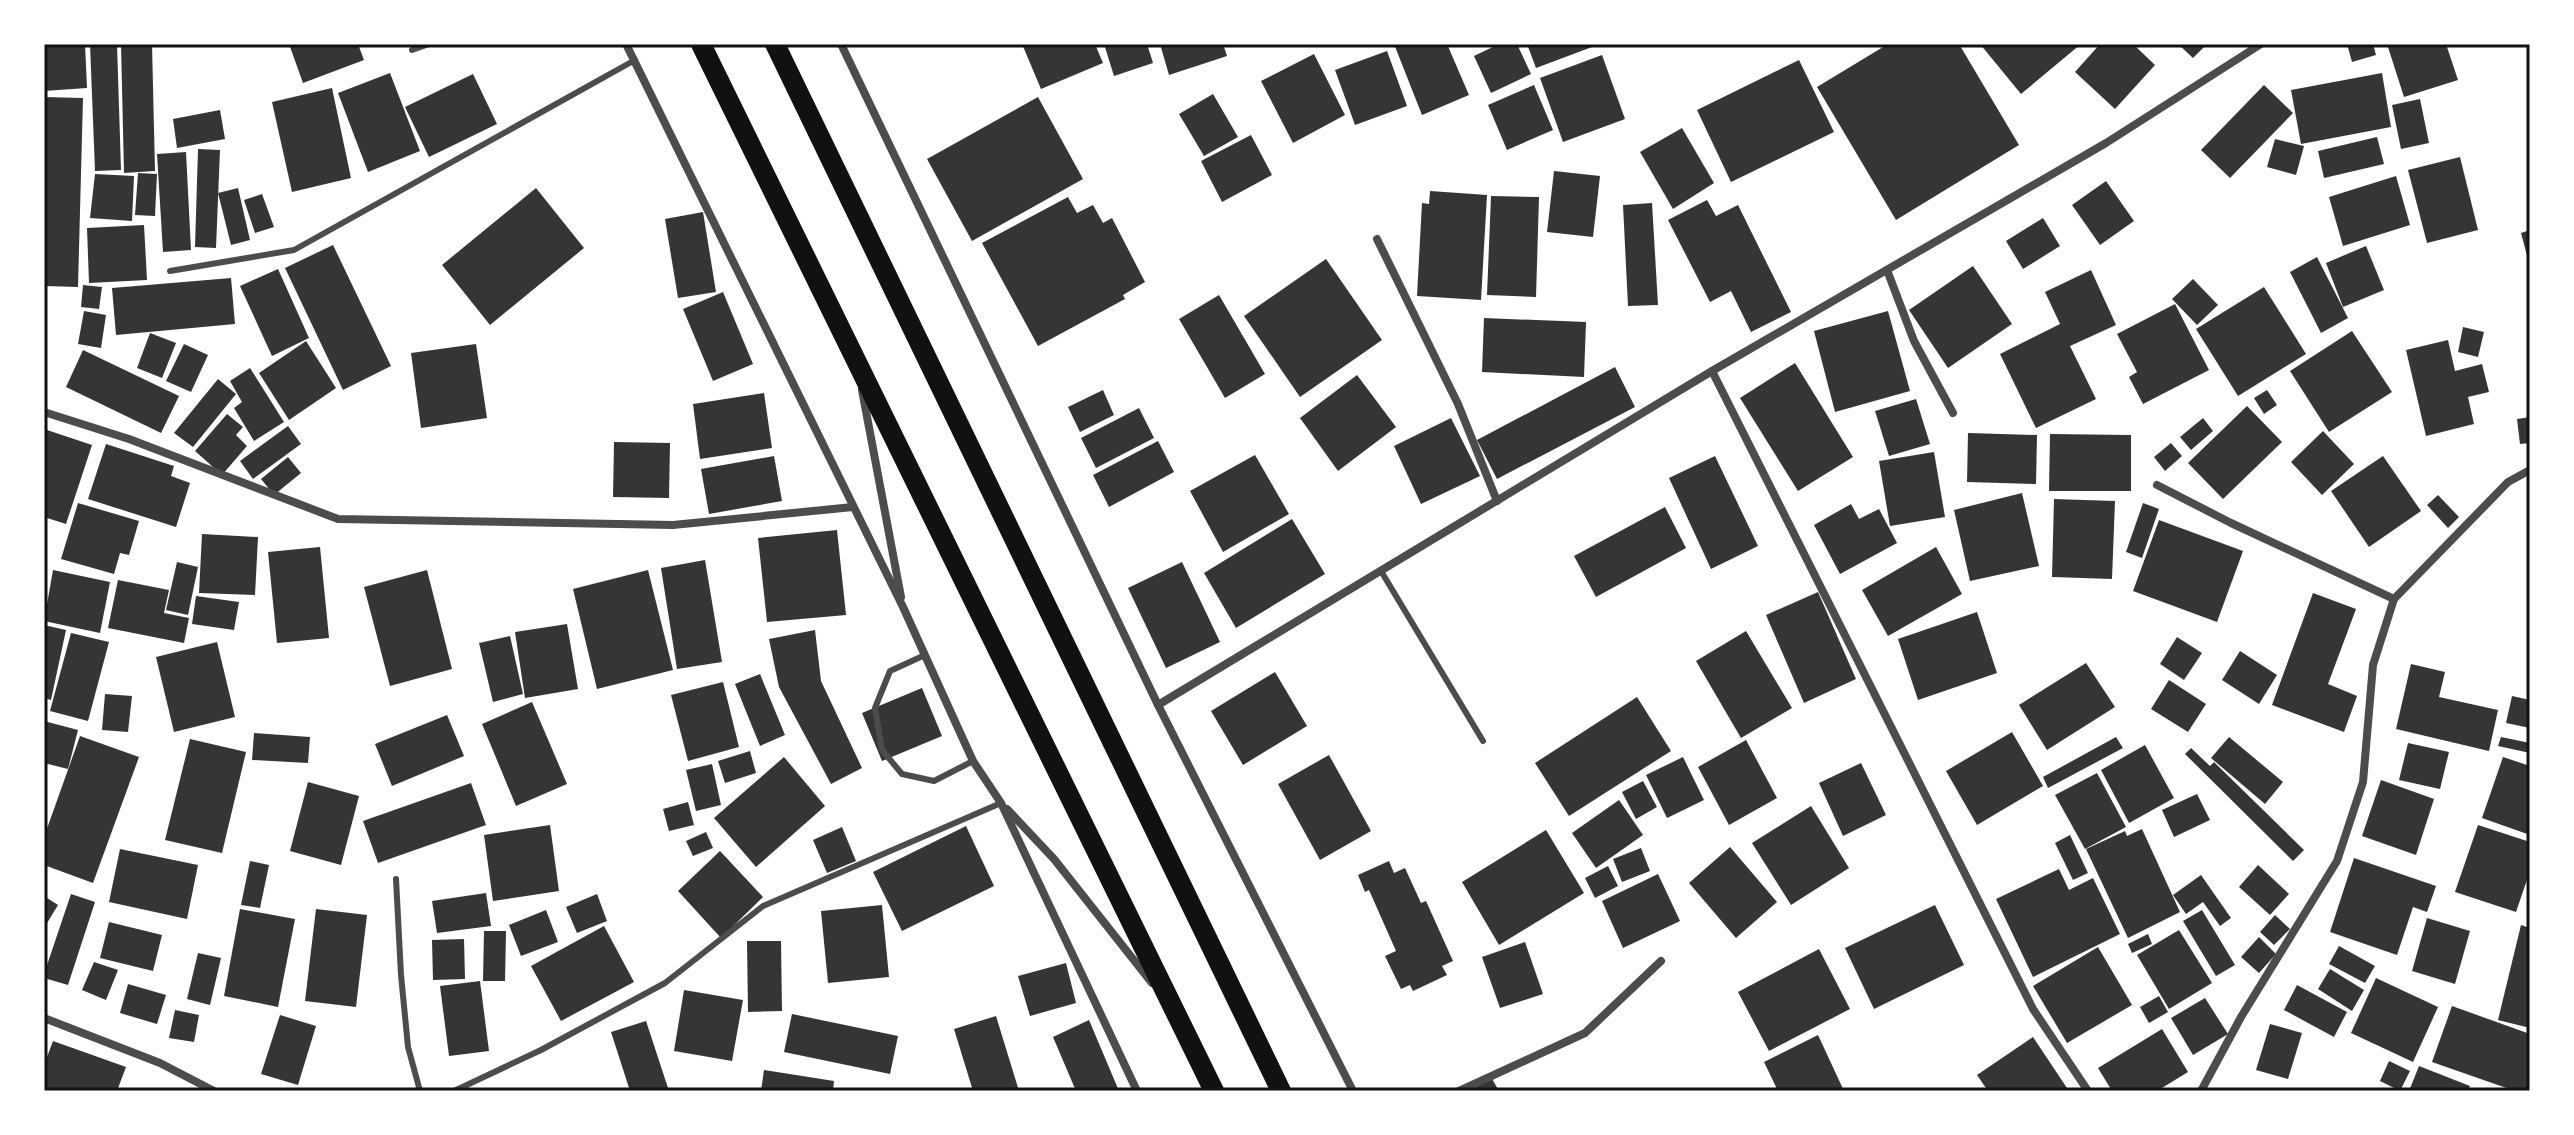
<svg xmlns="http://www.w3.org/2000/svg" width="2574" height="1135" font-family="'PT Sans',sans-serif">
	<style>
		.building { fill: #353535 }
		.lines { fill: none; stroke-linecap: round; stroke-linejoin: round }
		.service { stroke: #4c4c4c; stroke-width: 6 }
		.minor { stroke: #4c4c4c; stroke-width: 8 }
		.primary { stroke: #111; stroke-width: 20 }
		.neatline { fill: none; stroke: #111; stroke-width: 3 }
	</style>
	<rect width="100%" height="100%" fill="#fff"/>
	<!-- building -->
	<g class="building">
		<path d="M44,44H85L87,88L44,91Z"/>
		<path d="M90,44H117L121,170L95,171Z"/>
		<path d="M121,44H152L155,171L124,173Z"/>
		<path d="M289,44H358L364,60L303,83Z"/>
		<path d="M1022,44H1095L1103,63L1041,89Z"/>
		<path d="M1104,44H1147L1153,63L1114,76Z"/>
		<path d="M1160,44H1223L1227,56L1169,75Z"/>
		<path d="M1394,44H1447L1469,95L1422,115Z"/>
		<path d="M1499,44H1517L1531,74L1491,93L1474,56Z"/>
		<path d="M1527,44H1600L1536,68Z"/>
		<path d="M1888,44H1959L2019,145L1896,220L1817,87Z"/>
		<path d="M1980,44H2081L2021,94Z"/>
		<path d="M2100,44H2133L2155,65L2115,109L2075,72Z"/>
		<path d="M2178,44H2207L2193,58Z"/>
		<path d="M2347,44H2373L2376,55L2352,62Z"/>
		<path d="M2387,44H2446L2458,80L2404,97Z"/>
		<path d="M1387,51L1407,106L1355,125L1335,70Z"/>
		<path d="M1314,54L1345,115L1293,143L1261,81Z"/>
		<path d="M1602,55L1625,119L1563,142L1540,78Z"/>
		<path d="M1799,60L1834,132L1731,182L1697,110Z"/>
		<path d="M390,73L420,151L368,172L338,93Z"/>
		<path d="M2382,73L2391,127L2301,144L2291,90Z"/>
		<path d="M473,74L497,124L429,157L405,107Z"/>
		<path d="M1534,85L1553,130L1507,150L1488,105Z"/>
		<path d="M2264,85L2293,113L2230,178L2201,150Z"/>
		<path d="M332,88L351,178L292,192L272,102Z"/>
		<path d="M1213,94L1238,137L1204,156L1179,114Z"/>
		<path d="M44,97L83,98L78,287L44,286Z"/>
		<path d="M1038,97L1083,179L972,241L927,159Z"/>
		<path d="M2420,99L2429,143L2401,149L2392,105Z"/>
		<path d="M220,110L225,139L177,148L173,119Z"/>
		<path d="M1682,128L1714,183L1673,209L1640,152Z"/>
		<path d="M1251,135L1272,175L1222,202L1201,161Z"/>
		<path d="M2377,137L2384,164L2324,178L2318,151Z"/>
		<path d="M2275,139L2304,146L2296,175L2267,167Z"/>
		<path d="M198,149L220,150L216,248L195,247Z"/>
		<path d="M186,152L191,250L163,252L157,154Z"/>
		<path d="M2460,157L2478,230L2427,243L2408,170Z"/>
		<path d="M1554,171L1600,176L1593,237L1547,232Z"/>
		<path d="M138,173L157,174L155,216L135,215Z"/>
		<path d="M95,174L134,176L132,221L90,218Z"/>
		<path d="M2396,176L2410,225L2343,246L2329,197Z"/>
		<path d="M2106,181L2134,221L2100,245L2072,205Z"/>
		<path d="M238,188L250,240L231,245L218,193Z"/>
		<path d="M536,188L584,248L490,325L442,265Z"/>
		<path d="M1430,191L1487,195L1481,300L1417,296L1422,203L1429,204Z"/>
		<path d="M262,194L274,227L255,233L244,200Z"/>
		<path d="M1491,196L1539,197L1536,297L1487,295Z"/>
		<path d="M1068,197L1077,213L1093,205L1103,223L1112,218L1145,282L1123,295L1125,299L1038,346L982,243Z"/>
		<path d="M1707,200L1716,216L1738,205L1791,312L1751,332L1731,291L1710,302L1668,220Z"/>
		<path d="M1652,203L1658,305L1628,306L1623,205Z"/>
		<path d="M703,212L716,292L678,298L665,219Z"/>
		<path d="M2043,218L2060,246L2023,269L2006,241Z"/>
		<path d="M144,225L147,280L89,283L87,228Z"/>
		<path d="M2530,230V263H2529L2521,233Z"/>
		<path d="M333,245L391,366L343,390L285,268Z"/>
		<path d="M2366,246L2384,290L2343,307L2326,263Z"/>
		<path d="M2317,257L2348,318L2321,333L2290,272Z"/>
		<path d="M1326,259L1382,340L1300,397L1244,316Z"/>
		<path d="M1973,266L2012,324L1948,368L1909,310Z"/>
		<path d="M278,269L309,338L272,356L240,286Z"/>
		<path d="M2091,270L2116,325L2070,346L2096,399L2036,428L2000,354L2060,324L2045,292Z"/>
		<path d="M231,278L235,324L116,335L112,288Z"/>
		<path d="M2193,279L2218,305L2197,325L2172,299Z"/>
		<path d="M83,285L102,287L99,309L81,307Z"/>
		<path d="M2264,287L2306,354L2238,396L2196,329Z"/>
		<path d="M723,292L753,364L713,381L683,309Z"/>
		<path d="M1219,295L1265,374L1225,398L1179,319Z"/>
		<path d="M2175,304L2209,370L2143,404L2129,377L2137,372L2117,334Z"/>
		<path d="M84,311L106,315L101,348L78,344Z"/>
		<path d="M1888,311L1910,391L1835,412L1814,331Z"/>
		<path d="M1484,318L1586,322L1584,377L1482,372Z"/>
		<path d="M2463,327L2484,332L2478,357L2458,352Z"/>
		<path d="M2352,331L2392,392L2329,432L2290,371Z"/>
		<path d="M150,333L176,343L162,378L137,368Z"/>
		<path d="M2448,340L2455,371L2482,364L2489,392L2468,397L2474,424L2426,436L2406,350Z"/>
		<path d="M306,341L336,388L289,420L259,373Z"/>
		<path d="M184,344L208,355L191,392L166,381Z"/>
		<path d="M476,344L487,418L421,428L411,353Z"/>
		<path d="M83,350L179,396L161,433L66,387Z"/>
		<path d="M1795,363L1853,457L1798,491L1740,398Z"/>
		<path d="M1615,367L1635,407L1497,479L1477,440Z"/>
		<path d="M250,368L284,422L254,441L234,408L242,402L230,381Z"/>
		<path d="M1357,375L1396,427L1338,471L1300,418Z"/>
		<path d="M218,379L236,394L193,447L174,433Z"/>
		<path d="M1103,390L1114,415L1080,432L1068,407Z"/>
		<path d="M2267,390L2277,405L2264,414L2254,398Z"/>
		<path d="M764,393L772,448L700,459L693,404Z"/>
		<path d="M1916,399L1930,444L1889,456L1875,411Z"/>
		<path d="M2247,406L2282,442L2223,499L2188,463Z"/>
		<path d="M1139,408L1154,438L1096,468L1081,438Z"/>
		<path d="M227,414L243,427L236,435L247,446L222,475L195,451Z"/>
		<path d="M2530,417V443L2520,444L2517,419Z"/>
		<path d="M1451,418L1480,476L1421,504L1394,446Z"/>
		<path d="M2203,418L2213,431L2191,450L2180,437Z"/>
		<path d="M288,426L301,444L253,479L240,461Z"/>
		<path d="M44,429L92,445L66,524L44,517Z"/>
		<path d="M2323,431L2354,464L2322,495L2291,462Z"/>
		<path d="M1968,433L2037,435L2036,484L1967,482Z"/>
		<path d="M2050,434L2131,435V491H2049Z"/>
		<path d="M1158,441L1174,472L1109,507L1093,475Z"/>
		<path d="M614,442L670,443L669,498L613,497Z"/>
		<path d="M2171,443L2182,456L2165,471L2154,457Z"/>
		<path d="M106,444L174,466L171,476L190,483L176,527L88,499Z"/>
		<path d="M1934,452L1945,517L1890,526L1879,461Z"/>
		<path d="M1255,455L1289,514L1223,552L1190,491Z"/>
		<path d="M774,456L782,501L709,514L701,469Z"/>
		<path d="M1715,456L1758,546L1711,569L1669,478Z"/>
		<path d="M2383,456L2421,511L2369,547L2331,491Z"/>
		<path d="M288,457L301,473L274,495L261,479Z"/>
		<path d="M2022,493L2039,566L1970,581L1954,510Z"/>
		<path d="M2438,495L2459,517L2448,528L2427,505Z"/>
		<path d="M2054,499L2115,501L2112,579L2052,577Z"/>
		<path d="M78,503L139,521L129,555L120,553L114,574L61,559Z"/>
		<path d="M2143,503L2159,509L2142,558L2126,552Z"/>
		<path d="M1851,504L1859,519L1879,509L1897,543L1840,574L1814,525Z"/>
		<path d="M1665,507L1686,548L1596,597L1574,556Z"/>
		<path d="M1292,519L1325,574L1236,628L1204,573Z"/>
		<path d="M2159,520L2243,551L2217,622L2133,591Z"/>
		<path d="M837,530L846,615L767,622L758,538Z"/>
		<path d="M202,534L258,537L255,595L199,593Z"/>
		<path d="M320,547L329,638L277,643L268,552Z"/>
		<path d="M1936,547L1962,594L1888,636L1862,590Z"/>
		<path d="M705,560L722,662L677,669L661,568Z"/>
		<path d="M177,562L198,567L188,615L166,610Z"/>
		<path d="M1182,562L1220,642L1166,668L1128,588Z"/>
		<path d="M53,570L110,582L100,633L44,621Z"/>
		<path d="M427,570L452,669L390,686L364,587Z"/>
		<path d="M648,570L673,670L597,689L573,589Z"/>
		<path d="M118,580L169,590L164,613L189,618L184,643L108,628Z"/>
		<path d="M1818,592L1856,679L1804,703L1766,615Z"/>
		<path d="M2313,593L2356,609L2328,684L2357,696L2344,732L2272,705Z"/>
		<path d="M196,596L239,602L234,630L192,624Z"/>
		<path d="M1977,612L1997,673L1918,700L1898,639Z"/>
		<path d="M567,624L578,689L525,698L515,632Z"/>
		<path d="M44,625L66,630L51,700L44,698Z"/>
		<path d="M815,630L821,681L862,768L831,784L779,687L769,639Z"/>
		<path d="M1746,631L1792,708L1741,738L1696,661Z"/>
		<path d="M71,633L109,642L88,721L50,711Z"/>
		<path d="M510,636L523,694L493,702L479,643Z"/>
		<path d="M2177,637L2202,653L2184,680L2160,664Z"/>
		<path d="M217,642L235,717L174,732L156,657Z"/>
		<path d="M2240,651L2277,675L2259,704L2222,680Z"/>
		<path d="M2086,663L2115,707L2047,750L2019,705Z"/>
		<path d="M2411,664L2445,672L2439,697L2498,710L2489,751L2396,729Z"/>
		<path d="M1275,672L1307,726L1243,765L1211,711Z"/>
		<path d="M760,674L785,735L760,746L735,684Z"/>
		<path d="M2169,680L2206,704L2188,732L2151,709Z"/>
		<path d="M723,682L739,747L688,761L671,695Z"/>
		<path d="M922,688L942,736L882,761L862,713Z"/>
		<path d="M105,694L132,696L128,732L102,730Z"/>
		<path d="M2512,696L2530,700V728L2506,723Z"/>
		<path d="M1637,697L1671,751L1569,816L1535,763Z"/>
		<path d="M532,702L567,784L516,806L482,724Z"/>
		<path d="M447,715L464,756L392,786L375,744Z"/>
		<path d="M44,721L78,730L68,769L44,763Z"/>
		<path d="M2012,732L2043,786L1977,825L1946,771Z"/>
		<path d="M254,733L310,737L308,763L252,760Z"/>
		<path d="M80,736L139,757L93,883L44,865V837Z"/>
		<path d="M2116,737L2123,748L2048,788L2043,777Z"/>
		<path d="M2229,737L2283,782L2265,804L2211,758Z"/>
		<path d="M2501,737L2530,743V753L2498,746Z"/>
		<path d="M190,739L246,752L222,853L165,840Z"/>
		<path d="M1746,740L1777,798L1729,825L1698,767Z"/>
		<path d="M2408,743L2449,752L2440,789L2399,780Z"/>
		<path d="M2145,745L2174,798L2129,823L2101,770Z"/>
		<path d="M2191,748L2210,766L2214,762L2304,850L2293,861L2185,754Z"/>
		<path d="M750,751L756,773L725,783L718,761Z"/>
		<path d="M1329,755L1371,831L1320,860L1278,784Z"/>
		<path d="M784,757L825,806L756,867L714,818Z"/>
		<path d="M1683,757L1704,800L1667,818L1646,775Z"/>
		<path d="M2503,757L2530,766V835L2482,818Z"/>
		<path d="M1861,763L1886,815L1843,836L1819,783Z"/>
		<path d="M712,764L721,805L696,811L686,770Z"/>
		<path d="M2097,773L2126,827L2085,849L2055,795Z"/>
		<path d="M2381,780L2434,799L2416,855L2362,836Z"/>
		<path d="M1643,781L1657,807L1636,819L1622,792Z"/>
		<path d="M308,782L359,796L341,865L290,851Z"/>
		<path d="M471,783L486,825L378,863L363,821Z"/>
		<path d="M2197,794L2210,820L2174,837L2162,810Z"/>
		<path d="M1619,800L1643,835L1596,868L1572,833Z"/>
		<path d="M688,802L694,825L669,831L663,809Z"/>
		<path d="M1811,806L1849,868L1791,905L1752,843Z"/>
		<path d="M550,825L559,891L493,901L484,835Z"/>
		<path d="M2478,825L2530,842V871L2516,912L2455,892Z"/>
		<path d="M966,826L994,886L902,931L873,872Z"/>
		<path d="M842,827L856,861L827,873L813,840Z"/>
		<path d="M2142,829L2180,912L2128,938L2086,849L2125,831L2127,836Z"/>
		<path d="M1546,830L1584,893L1499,945L1462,882Z"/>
		<path d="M706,832L713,848L693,856L686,841Z"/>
		<path d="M2070,835L2088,873L2073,880L2055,843Z"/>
		<path d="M1730,847L1777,902L1736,938L1689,883Z"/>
		<path d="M1641,848L1650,871L1622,882L1613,859Z"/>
		<path d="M120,849L198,865L187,919L109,902Z"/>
		<path d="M720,851L763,897L721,938L678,891Z"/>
		<path d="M2354,858L2436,886L2427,912L2413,907L2397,955L2330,932Z"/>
		<path d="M250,861L269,865L260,908L241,905Z"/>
		<path d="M1389,861L1394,873L1405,868L1421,903L1426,901L1453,961L1442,966L1447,975L1413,991L1410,985L1401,989L1385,956L1396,951L1369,890L1365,892L1358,875Z"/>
		<path d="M2258,865L2289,894L2270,915L2239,887Z"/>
		<path d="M1608,866L1618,886L1595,898L1585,878Z"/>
		<path d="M2059,869L2069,890L2093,878L2120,934L2033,977L1996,899Z"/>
		<path d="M1658,874L1680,921L1623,948L1602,901Z"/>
		<path d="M2201,875L2231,918L2220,926L2203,902L2186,914L2173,895Z"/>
		<path d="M486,893L491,926L437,933L432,901Z"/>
		<path d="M71,894L95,902L68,985L44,978V974Z"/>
		<path d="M597,894L607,921L577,933L566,907Z"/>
		<path d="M44,896L58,905L44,928Z"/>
		<path d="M882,905L889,977L828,983L821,911Z"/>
		<path d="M1935,905L1964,965L1874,1009L1845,948Z"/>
		<path d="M240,909L295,919L278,1007L224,996Z"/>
		<path d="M316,909L367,915L356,1007L305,1001Z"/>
		<path d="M546,910L558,942L521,956L509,925Z"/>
		<path d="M2202,910L2235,965L2216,976L2183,921Z"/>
		<path d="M2275,915L2290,929L2274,945L2260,932Z"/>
		<path d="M2427,918L2470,931L2455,984L2412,971Z"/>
		<path d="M109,922L162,935L153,971L100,958Z"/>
		<path d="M2521,925L2530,928V1028L2498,1020Z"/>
		<path d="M604,926L634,982L561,1021L531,966Z"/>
		<path d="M2179,930L2212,983L2169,1009L2137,955Z"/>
		<path d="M484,931H506L505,981H483Z"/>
		<path d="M2148,934L2152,944L2132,953L2128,944Z"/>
		<path d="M2259,937L2276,954L2259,973L2241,957Z"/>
		<path d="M464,939L465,979L433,980L432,940Z"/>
		<path d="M747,941H781L782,1011L748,1012Z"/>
		<path d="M1525,942L1543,994L1500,1008L1482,957Z"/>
		<path d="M2339,946L2375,966L2365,983L2329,964Z"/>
		<path d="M2098,947L2132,1005L2067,1043L2033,986Z"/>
		<path d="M1819,949L1850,1009L1769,1051L1738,992Z"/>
		<path d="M198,953L221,958L210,1005L187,999Z"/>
		<path d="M94,962L118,970L106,1000L82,990Z"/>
		<path d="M1066,963L1076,1003L1030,1016L1018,976Z"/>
		<path d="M2330,969L2364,990L2352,1011L2318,989Z"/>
		<path d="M2376,978L2438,1007L2413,1062L2351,1033Z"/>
		<path d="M480,981L489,1051L449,1056L440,986Z"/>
		<path d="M128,984L166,995L157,1024L120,1013Z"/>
		<path d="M2297,985L2347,1012L2334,1037L2284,1010Z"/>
		<path d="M684,990L743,1000L732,1061L674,1051Z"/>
		<path d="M2159,996L2168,1012L2149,1023L2140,1007Z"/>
		<path d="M2205,998L2228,1034L2193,1055L2171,1018Z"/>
		<path d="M2452,1006L2530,1034V1091H2515L2432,1062Z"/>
		<path d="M175,1010L199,1015L194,1042L169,1038Z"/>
		<path d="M792,1014L898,1036L890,1074L784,1052Z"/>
		<path d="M280,1015L316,1026L298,1085L261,1074Z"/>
		<path d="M996,1016L1019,1091H973L954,1029Z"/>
		<path d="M1089,1020L1119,1091H1076L1053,1037Z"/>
		<path d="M646,1021L669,1091H630L611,1032Z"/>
		<path d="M2270,1024L2302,1033L2288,1079L2256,1070Z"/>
		<path d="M2162,1029L2188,1072L2157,1091H2112L2098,1068Z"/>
		<path d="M1818,1035L1844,1091H1778L1764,1062Z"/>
		<path d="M2033,1037L2069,1091H1988L1977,1075Z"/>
		<path d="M53,1041L126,1067L117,1091H44V1065Z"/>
		<path d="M2389,1061L2410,1071L2400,1091L2380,1081Z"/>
		<path d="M2419,1066L2470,1086L2468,1091H2409Z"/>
		<path d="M764,1070L834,1081L833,1091H761Z"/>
		<path d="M1491,1077L1499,1091H1466Z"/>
	</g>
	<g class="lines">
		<!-- service -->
		<g class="service">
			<path d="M412,50L429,44"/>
			<path d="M170,271L294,250L635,60"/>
			<path d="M1381,571L1483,741"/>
			<path d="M925,655L890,671L875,708L882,750L902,774L934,781L973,761"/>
			<path d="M396,879L401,975L408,1047L420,1091"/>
			<path d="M454,1091L541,1050L665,983L763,906L1001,803"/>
		</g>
		<!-- minor -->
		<g class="minor">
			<path d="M626,44L903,607L973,761L1001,803L1137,1091"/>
			<path d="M841,44L1158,705L1353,1091"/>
			<path d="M1377,239L1458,404L1497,501"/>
			<path d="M1887,270L1914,341L1953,413"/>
			<path d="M1712,371L2033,1009L2088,1091"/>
			<path d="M862,390L901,597"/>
			<path d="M44,412L129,439L338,519L673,525L853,507"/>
			<path d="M2157,485L2231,523L2394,599"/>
			<path d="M1158,705L1712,371L2106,143L2261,44"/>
			<path d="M1007,809L1054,859L1152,983"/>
			<path d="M44,1018L160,1063L214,1091"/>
			<path d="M1459,1091L1585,1033L1661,961"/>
			<path d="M2201,1091L2241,1017L2337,861L2363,782L2373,665L2394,599L2508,482L2530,470"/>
		</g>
		<!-- primary -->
		<g class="primary">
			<path d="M701,44L1214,1091"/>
			<path d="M775,44L1281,1091"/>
		</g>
	</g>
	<!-- border -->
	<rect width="2574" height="1135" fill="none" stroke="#ffffff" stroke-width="92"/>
	<rect x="46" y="46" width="2482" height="1043" class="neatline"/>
</svg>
